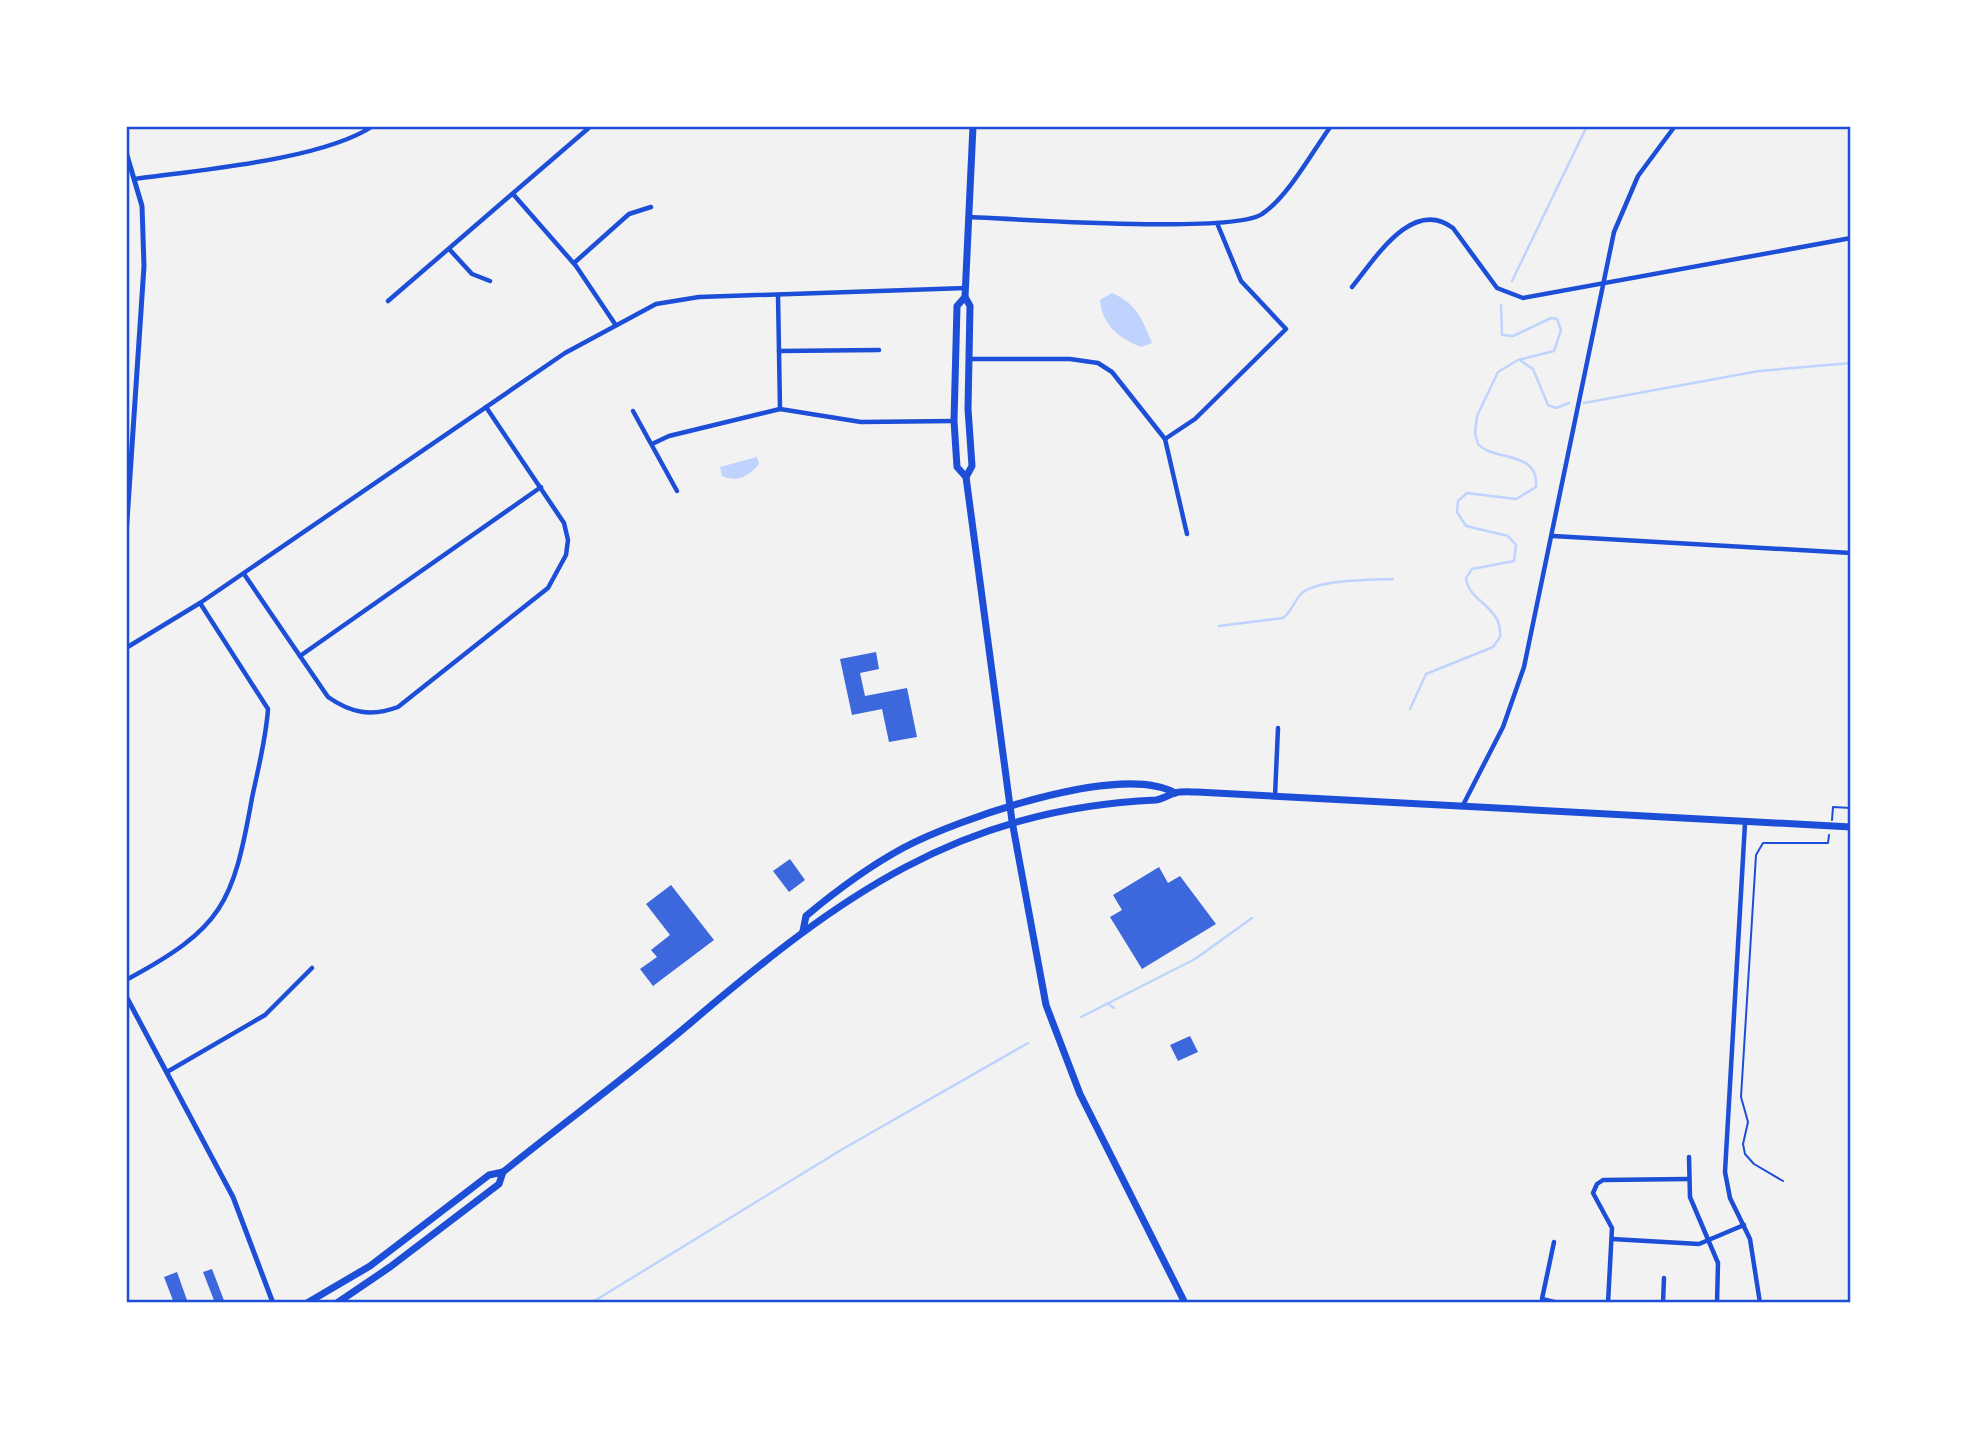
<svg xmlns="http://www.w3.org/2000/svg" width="1977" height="1429" font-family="Raleway,sans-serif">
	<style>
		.water { fill: #bfd3fe }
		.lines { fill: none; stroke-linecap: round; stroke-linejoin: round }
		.stream { stroke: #bfd3fe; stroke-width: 2.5 }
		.building { fill: #3d67dc }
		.path { stroke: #1d4ed8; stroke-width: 2 }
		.minor { stroke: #1d4ed8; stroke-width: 4.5 }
		.tertiary { stroke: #1d4ed8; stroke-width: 5 }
		.primary { stroke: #1d4ed8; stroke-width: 7 }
		.neatline { fill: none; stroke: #1d4ed8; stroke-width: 2.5 }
	</style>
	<rect width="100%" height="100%" fill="#f2f2f2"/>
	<!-- water -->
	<g class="water">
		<path d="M1112,293C1137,304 1142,319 1152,343L1141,347C1119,338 1102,325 1100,300Z"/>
		<path d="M757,457L759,464C749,476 737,483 722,476L720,467Z"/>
	</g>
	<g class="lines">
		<!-- stream -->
		<g class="stream">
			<path d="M1512,281L1587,126"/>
			<path d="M1521,361L1533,369L1548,405L1556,408L1569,403"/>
			<path d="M1584,403L1759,371L1851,363"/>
			<path d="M1219,626L1283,618C1292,611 1293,603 1300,595C1314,579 1371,580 1393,579"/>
			<path d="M1410,709L1426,674L1493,647L1500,637C1503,606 1468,602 1466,578L1472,569L1514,561L1516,545L1508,536L1466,526L1457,512L1458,501L1467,493L1516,499L1536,487C1539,450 1495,462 1478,444L1475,433L1477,416L1498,372L1518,360L1554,351L1561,330L1557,319L1551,318L1513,336L1502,335L1501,305"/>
			<path d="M1107,1003L1114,1008"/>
			<path d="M1081,1017L1195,959L1252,918"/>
			<path d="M591,1303L841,1150L1028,1043"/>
		</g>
	</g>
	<!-- building -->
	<g class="building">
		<path d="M876,652L879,669L860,673L865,696L907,688L917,737L889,742L882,709L852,715L840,659Z"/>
		<path d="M790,859L805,880L789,892L773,871Z"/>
		<path d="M1159,867L1168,883L1180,876L1216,924L1142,969L1110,917L1122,910L1113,895Z"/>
		<path d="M671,885L714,940L653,986L640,969L657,957L651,950L670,935L646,904Z"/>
		<path d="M1190,1036L1198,1052L1178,1061L1170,1045Z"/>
		<path d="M212,1269L225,1303H215L203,1272Z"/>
		<path d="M177,1272L188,1303H174L164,1277Z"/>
	</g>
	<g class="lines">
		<!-- path -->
		<g class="path">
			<path d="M1832,820L1833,807L1851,808"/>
			<path d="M1783,1181L1754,1164L1745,1154L1743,1144L1748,1122L1741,1097L1756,855L1763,843H1828L1829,835"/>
		</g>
		<!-- minor -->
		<g class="minor">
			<path d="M135,179C198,170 322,160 373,126"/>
			<path d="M513,194L576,266L615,324"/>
			<path d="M969,217C1015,219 1233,234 1262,214C1288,197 1312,152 1331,126"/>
			<path d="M450,250L472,274L490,281"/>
			<path d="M574,263L629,214L651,207"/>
			<path d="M1352,287C1375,259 1412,197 1453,228L1497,288L1523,298L1851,238"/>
			<path d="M778,295L780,409"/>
			<path d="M388,301L591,126"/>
			<path d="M779,351L879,350"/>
			<path d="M970,359H1070L1098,363L1112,372L1165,439L1187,534"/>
			<path d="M633,411L677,491"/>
			<path d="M1165,439L1195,419L1286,329L1241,281L1217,223"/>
			<path d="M652,444L669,436L780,409L861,422L954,421"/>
			<path d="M1553,536L1851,553"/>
			<path d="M244,574L328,697C351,713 371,717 398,707L548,588L566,555L568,540L564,523L486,407"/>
			<path d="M126,648L200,603L565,353L656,304L699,297L966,288"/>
			<path d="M300,656L541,487"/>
			<path d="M1275,796L1278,728"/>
			<path d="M1462,807L1503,727L1524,667L1614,232L1638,176L1675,126"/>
			<path d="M1745,823L1725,1172L1730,1198L1750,1239L1760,1303"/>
			<path d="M126,980C223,928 233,904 252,798C258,769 266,739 268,709L200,603"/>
			<path d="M167,1072L265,1015L312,968"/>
			<path d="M1689,1157L1690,1197L1718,1263L1717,1303"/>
			<path d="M1612,1239L1699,1244L1744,1225"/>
			<path d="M1554,1242L1542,1299L1558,1303"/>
			<path d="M1608,1303L1612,1228L1593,1193L1597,1184L1603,1180L1688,1179"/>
			<path d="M1663,1303L1664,1278"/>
		</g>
		<!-- tertiary -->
		<g class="tertiary">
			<path d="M126,152L142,206L144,266L126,536"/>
			<path d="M126,996L233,1197L273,1303"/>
		</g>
		<!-- primary -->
		<g class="primary">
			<path d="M973,126L965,297L970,306L968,409L972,466L966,477L1012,821L1046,1005L1080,1094L1185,1303"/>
			<path d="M965,297L957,306L954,421L957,467L966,477"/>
			<path d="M803,931L806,916C837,890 868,867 903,848C958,819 1120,762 1175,793"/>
			<path d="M307,1303L370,1266L489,1175L503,1172C566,1121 632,1073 694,1020C839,897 958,809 1156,800C1163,799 1168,795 1175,793C1182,791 1190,792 1197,792L1851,827"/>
			<path d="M337,1303L390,1267L499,1184L503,1172"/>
		</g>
	</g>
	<!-- border -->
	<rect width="1977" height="1429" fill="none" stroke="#ffffff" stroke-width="256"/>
	<rect x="128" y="128" width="1721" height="1173" class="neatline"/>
</svg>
